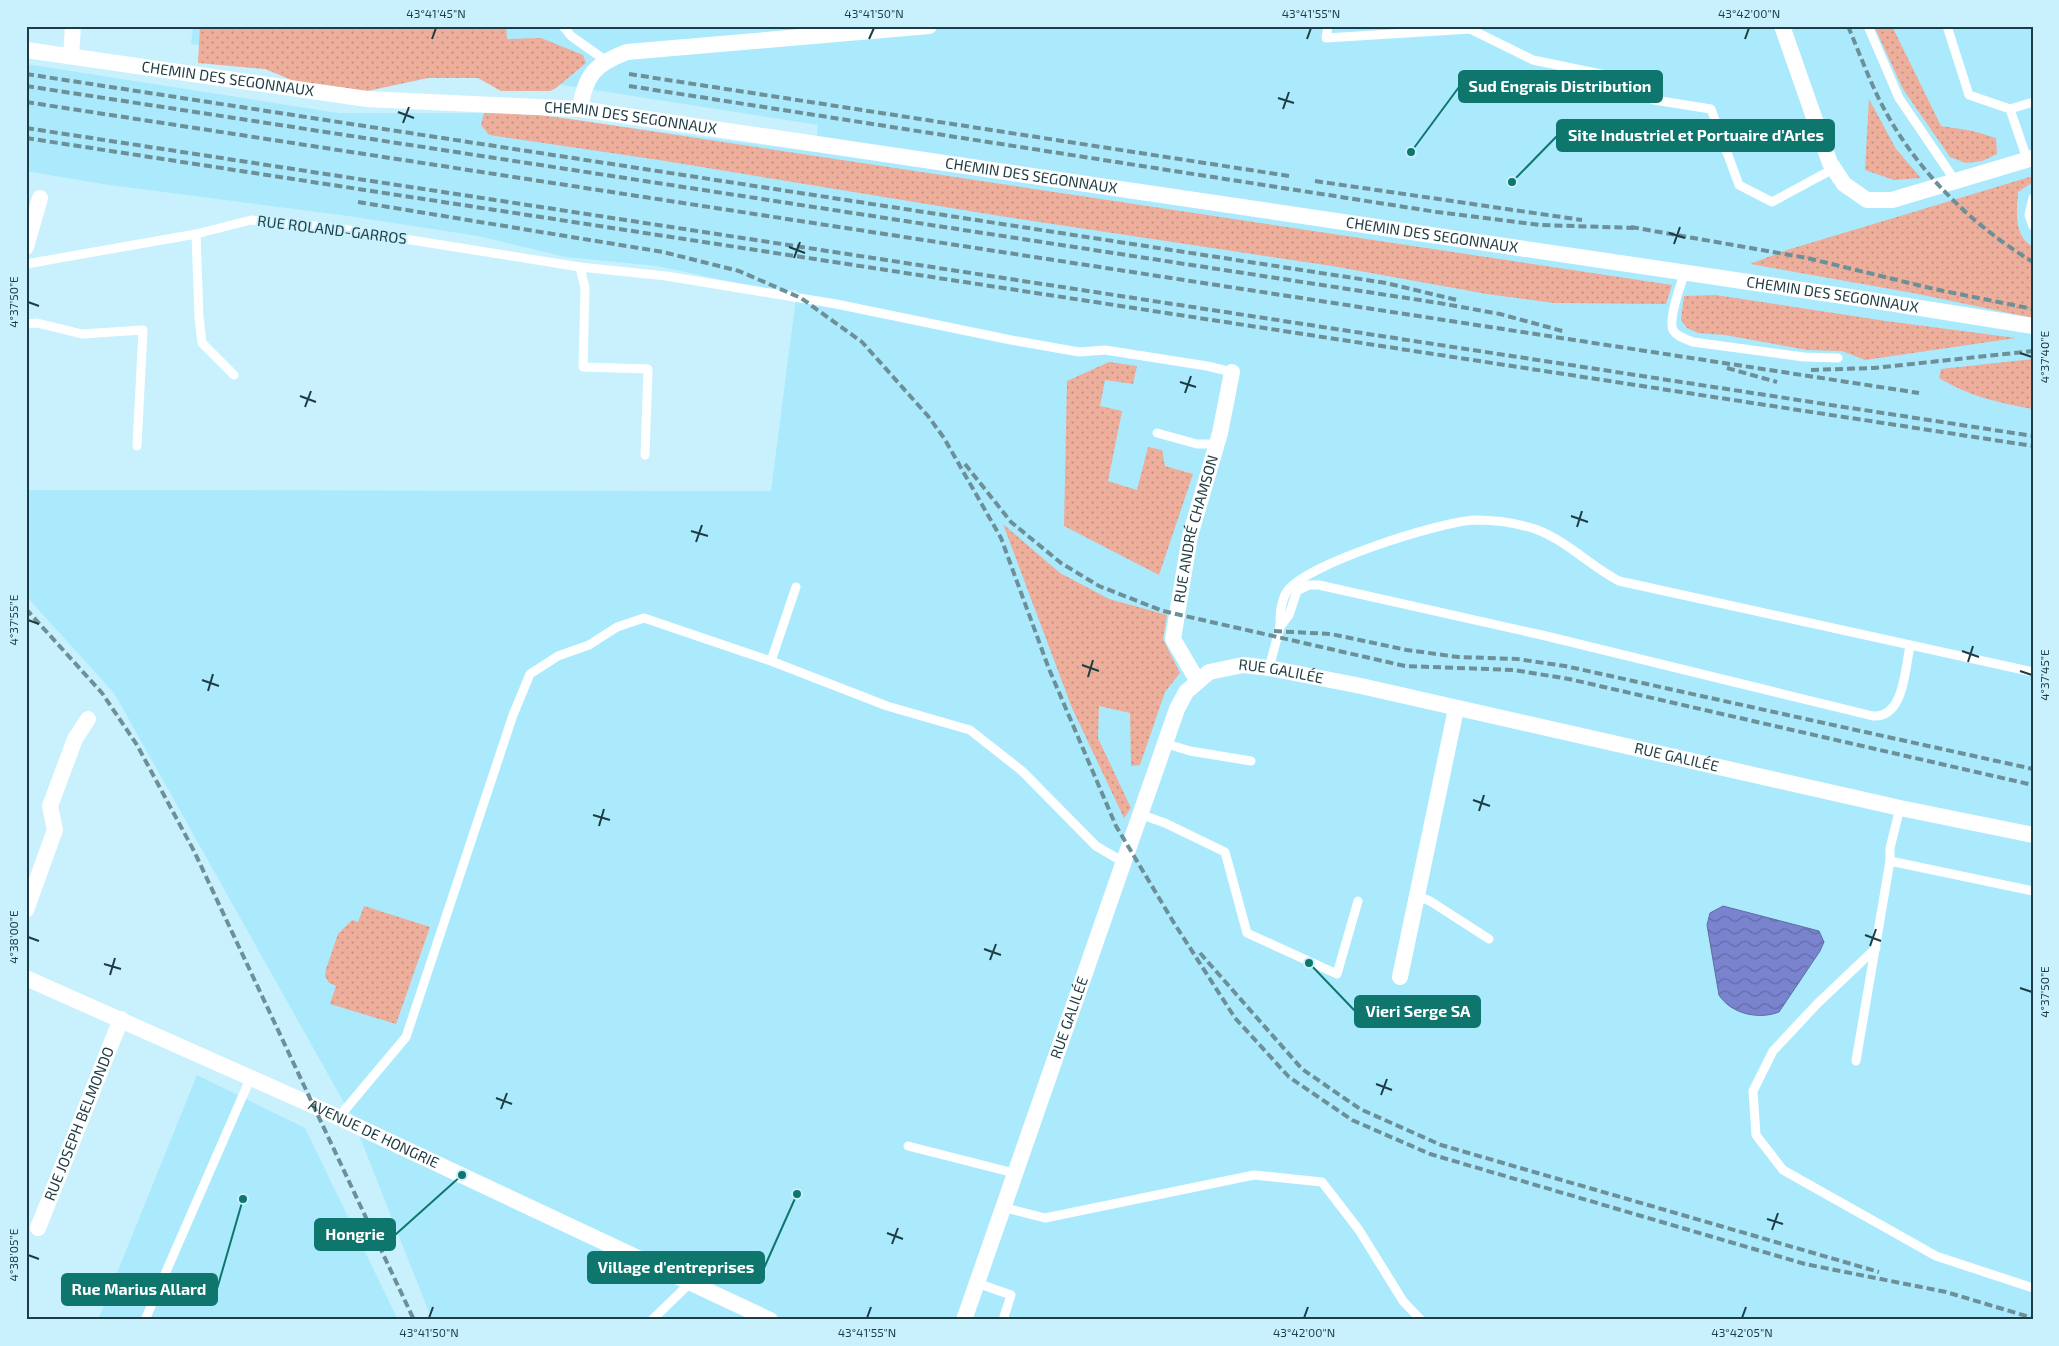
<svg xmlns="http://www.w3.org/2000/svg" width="2059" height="1346" font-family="'Exo 2',sans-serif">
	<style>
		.built { fill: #abeafc }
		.grass { fill: url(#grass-dots) }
		.water { fill: url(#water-waves); stroke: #5e6ea4 }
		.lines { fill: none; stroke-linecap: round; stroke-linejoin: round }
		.lane { stroke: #fff; stroke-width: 9 }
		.street { stroke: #fff; stroke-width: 16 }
		.rail { stroke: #6c8f98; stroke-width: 4; stroke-dasharray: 8 4; stroke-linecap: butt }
		.ticks { fill: none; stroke: #1e3c43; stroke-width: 2 }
		.labels { text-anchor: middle; stroke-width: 4; stroke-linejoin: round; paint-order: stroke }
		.street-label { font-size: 15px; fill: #1e3c43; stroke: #c8f1fd }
		.leader { fill: none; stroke: #0f766e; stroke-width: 2 }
		.callout-dot { fill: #0f766e; stroke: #c8f1fd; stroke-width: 2 }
		.callout { fill: #0f766e; stroke: #0f766e; stroke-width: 2 }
		.callout-label { font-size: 16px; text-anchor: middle; font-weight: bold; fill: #fff }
		.neatline { fill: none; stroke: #1e3c43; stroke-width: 2 }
		.ticks-label { font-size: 12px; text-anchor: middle; fill: #1e3c43 }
	</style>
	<defs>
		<pattern id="grass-dots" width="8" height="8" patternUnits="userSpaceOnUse" patternTransform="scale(1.25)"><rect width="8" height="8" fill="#edae9b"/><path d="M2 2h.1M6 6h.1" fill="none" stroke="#bf8f80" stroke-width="1.8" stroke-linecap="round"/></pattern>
		<pattern id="water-waves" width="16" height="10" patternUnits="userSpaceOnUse" patternTransform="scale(1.25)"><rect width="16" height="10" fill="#7a83cd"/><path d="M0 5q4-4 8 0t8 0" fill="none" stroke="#636ca8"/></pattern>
	</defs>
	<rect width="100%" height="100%" fill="#c8f1fd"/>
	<!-- built -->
	<g class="built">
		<path d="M193,26H2033V1320H432L352,1117L114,693L26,596V490L771,491L797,290L761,288L657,266L566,257L478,236L348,216L102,184L26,171V64L338,113H521L815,152L818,125L486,73L191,44Z"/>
		<path d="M197,1075L305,1128L398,1320H98Z"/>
	</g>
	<!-- grass -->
	<g class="grass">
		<path d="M200,26H506L507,39L541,38L583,55L586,63L556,88L550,91H501L478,78H428L358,93L294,81L265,69L198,63Z"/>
		<path d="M1874,26H1892L1941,126L1973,131L1996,138L1997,154L1982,161L1966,163L1950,157L1903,89Z"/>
		<path d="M1869,99L1896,149L1921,178L1894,180L1865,170Z"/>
		<path d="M484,113L539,115L577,120L1672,285L1666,304L1554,303L1487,294L1332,266L1000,216L659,160L489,135L481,125Z"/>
		<path d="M2033,176V182L2018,192C2017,212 2013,235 2033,247V318L1913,293L1750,264L1787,250Z"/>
		<path d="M1716,295L1886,321L2016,338L1865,360L1842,351L1807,350L1725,335L1698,333L1687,328L1681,320L1684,296Z"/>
		<path d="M2033,359V409C1999,403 1968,396 1939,378L1941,369Z"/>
		<path d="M1109,362L1137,366L1133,384L1105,380L1100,406L1122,411L1108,481L1137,490L1148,447L1162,450L1165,466L1193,474L1159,575L1064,526L1067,381Z"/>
		<path d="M1003,524L1060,573L1109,599L1167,615L1163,639L1180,673L1165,692L1140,765L1131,766L1130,713L1099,706L1098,738L1131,808L1124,818L1072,708Z"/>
		<path d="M364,906L430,927L396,1024L330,1004L336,986L329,983L325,976L326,969L338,934L352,920L358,922Z"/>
	</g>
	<!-- water -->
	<path class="water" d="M1723,906L1819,931L1824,942L1820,951L1779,1012C1759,1020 1731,1014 1719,995L1707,925L1710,913Z"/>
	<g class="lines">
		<!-- lane -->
		<g class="lane">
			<path d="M563,26L571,36L605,60"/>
			<path d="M1328,26L1326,38L1470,29L1533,60L1625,79L1654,100L1711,109L1739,185L1772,202L1833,169"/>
			<path d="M1868,26L1899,98L1956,182"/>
			<path d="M1947,26L1969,95L2010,109L2027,159"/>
			<path d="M2010,109L2033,102"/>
			<path d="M2033,198L2029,215L2033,226"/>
			<path d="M196,234L199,317L202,343L234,375"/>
			<path d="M26,264L196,234L251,220L336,228L580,267"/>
			<path d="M1685,272C1681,284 1668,318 1673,330C1677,337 1686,339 1693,342L1804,357L1838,358"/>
			<path d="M26,324L37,323L82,334L143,330L137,446"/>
			<path d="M1157,433L1197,444H1217"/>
			<path d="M645,455L648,369L583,367L585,288L580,267L666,276L836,304L1011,340L1079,352L1105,350L1207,366L1232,372"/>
			<path d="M796,587L771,661L887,706L970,730L1022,771L1096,846L1125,863"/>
			<path d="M1280,627C1280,616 1280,604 1286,593C1301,565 1442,521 1475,520C1494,520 1517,523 1535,529C1566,540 1590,566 1619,581L2033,672"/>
			<path d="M1269,668L1280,627L1289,615L1297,591L1309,585H1319L1546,636L1873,716C1904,718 1905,669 1910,646"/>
			<path d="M1164,743L1190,751L1251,761"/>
			<path d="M1900,808L1890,848V861L2033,891"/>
			<path d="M1142,815L1165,823L1225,852L1247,933L1337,974L1358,901"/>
			<path d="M1417,896L1430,901L1489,939"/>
			<path d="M1876,948L1817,1004L1773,1051L1753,1091L1756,1135L1783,1170L1936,1256L2033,1288"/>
			<path d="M1856,1061L1890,861"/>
			<path d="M338,1118L406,1037L513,715L530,674L558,656L589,645L617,627L644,618L771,661"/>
			<path d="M908,1146L1014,1173"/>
			<path d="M1002,1207L1045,1218L1254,1175L1322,1182L1359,1230L1403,1301L1421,1320"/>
			<path d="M977,1283L1011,1295L1003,1320"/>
			<path d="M145,1320L250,1079"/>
			<path d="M652,1320L691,1282"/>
		</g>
		<!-- street -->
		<g class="street">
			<path d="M1782,26L1830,163L1844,184L1867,200H1892L2033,158"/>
			<path id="s1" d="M26,50L367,99L580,109L1870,300L2033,326"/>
			<path d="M71,56L73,26"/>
			<path d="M580,109C585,75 595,64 627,52L929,26"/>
			<path d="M26,247L40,198"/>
			<path id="s2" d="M1197,680L1173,639L1190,536L1220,433L1232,372"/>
			<path d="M26,910L55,830L50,806L75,739L88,719"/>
			<path d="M1400,977L1456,709"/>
			<path id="s3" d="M26,978L314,1106L770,1320"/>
			<path id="s4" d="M38,1228L121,1019"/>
			<path id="s5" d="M964,1320L1177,709L1186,692L1209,672L1243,665L1269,668L1361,686L1900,808L2033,835"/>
		</g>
		<!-- rail -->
		<g class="rail">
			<path d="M1848,26C1858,50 1867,74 1878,97C1911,165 1968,223 2033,262"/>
			<path d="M26,74L1386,283L1457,300"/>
			<path d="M629,74L1289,176"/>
			<path d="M26,86L1439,303L1500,314L1566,332"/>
			<path d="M629,86L1437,212L1540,225L1638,228"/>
			<path d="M26,102L1919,393"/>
			<path d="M26,128L2033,436"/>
			<path d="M26,138L2033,446"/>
			<path d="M1315,181L1582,220"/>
			<path d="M358,202L663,252L739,271L801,298L862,342L928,416L944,438L1001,538L1049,669L1116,826L1174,923L1235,1018L1289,1077L1352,1120L1430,1154L1805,1264L1946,1292L2033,1318"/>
			<path d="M1631,227L1807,258L1934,289L2033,309"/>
			<path d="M1727,368L1777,382"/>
			<path d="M1811,370L1874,368L2033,351"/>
			<path d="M965,464L1011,522L1061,563L1099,586L1163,611L1405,666L1514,670L1569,679L2033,785"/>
			<path d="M26,609L102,693L137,745L194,851L414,1320"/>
			<path d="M1274,631L1331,634L1407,650L1458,657L1517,659L1565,666L2033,769"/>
			<path d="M1200,953L1302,1069L1360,1109L1441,1145L1879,1272"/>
		</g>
	</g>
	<!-- ticks -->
	<path class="ticks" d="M432,39L436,28M869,39L874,28M1307,39L1311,28M1745,39L1749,28M1278,98L1294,103M1283,109L1289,92M398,112L414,118M403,123L409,107M1669,233L1685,238M1674,244L1680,227M789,247L805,253M794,258L800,242M28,302L39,306M2020,353L2032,357M1180,382L1196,387M1185,393L1191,376M300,396L316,402M305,407L311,391M1571,516L1588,522M1577,527L1582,511M691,531L708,536M696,542L702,525M28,620L39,624M1962,651L1979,657M1968,662L1973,646M1082,665L1099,671M2020,671L2032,675M1088,677L1093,660M202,680L219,686M208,691L213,674M1473,800L1490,806M1479,811L1484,795M593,815L610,820M599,826L604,809M1865,935L1881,941M28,937L39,941M1870,946L1876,929M984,949L1001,955M990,960L996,944M104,964L121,969M110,975L115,958M2020,988L2032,992M1376,1084L1392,1090M1381,1095L1387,1079M496,1098L512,1104M501,1109L507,1093M1767,1219L1783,1224M1772,1230L1778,1213M887,1233L903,1239M892,1244L898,1228M28,1255L39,1259M429,1318L433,1307M867,1318L871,1307M1304,1318L1308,1307M1742,1318L1746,1307"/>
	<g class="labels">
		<!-- street labels -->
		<g class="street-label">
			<text dy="5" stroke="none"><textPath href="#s1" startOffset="204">CHEMIN DES SEGONNAUX</textPath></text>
			<text dy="5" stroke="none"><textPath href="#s1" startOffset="609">CHEMIN DES SEGONNAUX</textPath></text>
			<text dy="5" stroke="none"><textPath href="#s1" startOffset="1014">CHEMIN DES SEGONNAUX</textPath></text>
			<text transform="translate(332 230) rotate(7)" y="5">RUE ROLAND-GARROS</text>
			<text dy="5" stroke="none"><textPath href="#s1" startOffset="1419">CHEMIN DES SEGONNAUX</textPath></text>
			<text dy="5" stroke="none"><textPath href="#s1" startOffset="1824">CHEMIN DES SEGONNAUX</textPath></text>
			<text dy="5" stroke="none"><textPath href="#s2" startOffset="160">RUE ANDRÉ CHAMSON</textPath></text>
			<text dy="5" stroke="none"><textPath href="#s5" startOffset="770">RUE GALILÉE</textPath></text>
			<text dy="5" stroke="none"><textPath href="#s5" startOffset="1175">RUE GALILÉE</textPath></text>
			<text dy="5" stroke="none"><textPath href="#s5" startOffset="320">RUE GALILÉE</textPath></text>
			<text dy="5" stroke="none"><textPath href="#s4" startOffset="112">RUE JOSEPH BELMONDO</textPath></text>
			<text dy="5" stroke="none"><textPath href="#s3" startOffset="381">AVENUE DE HONGRIE</textPath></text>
		</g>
	</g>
	<!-- callouts -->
	<path class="leader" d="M1411 152L1459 87M1512 182L1557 136M1309 963L1355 1011M462 1175L395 1235M797 1194L764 1268M243 1199L217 1289"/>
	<g class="callout-dot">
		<circle cx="1411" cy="152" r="5"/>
		<circle cx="1512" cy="182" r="5"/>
		<circle cx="1309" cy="963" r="5"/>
		<circle cx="462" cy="1175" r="5"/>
		<circle cx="797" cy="1194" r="5"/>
		<circle cx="243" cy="1199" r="5"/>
	</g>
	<g class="callout">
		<rect x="1459" y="71" width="203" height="31" rx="5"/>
		<rect x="1557" y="120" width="277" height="31" rx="5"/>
		<rect x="1355" y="996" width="125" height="31" rx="5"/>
		<rect x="315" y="1219" width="80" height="31" rx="5"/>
		<rect x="588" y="1252" width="176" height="31" rx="5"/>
		<rect x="62" y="1274" width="155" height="31" rx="5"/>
	</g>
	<g class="callout-label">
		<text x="1560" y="92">Sud Engrais Distribution</text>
		<text x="1696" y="141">Site Industriel et Portuaire d'Arles</text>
		<text x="1418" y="1017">Vieri Serge SA</text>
		<text x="355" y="1240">Hongrie</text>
		<text x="676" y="1273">Village d'entreprises</text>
		<text x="139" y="1295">Rue Marius Allard</text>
	</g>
	<!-- border -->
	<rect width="2059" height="1346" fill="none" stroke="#c8f1fd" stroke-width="55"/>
	<rect x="28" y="28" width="2004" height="1290" class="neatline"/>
	<g class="ticks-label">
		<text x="436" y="18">43°41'45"N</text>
		<text x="874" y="18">43°41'50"N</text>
		<text x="1311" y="18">43°41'55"N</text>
		<text x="1749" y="18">43°42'00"N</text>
		<text transform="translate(14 302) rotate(-90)" y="4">4°37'50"E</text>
		<text transform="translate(2045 357) rotate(-90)" y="4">4°37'40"E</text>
		<text transform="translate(14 620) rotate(-90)" y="4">4°37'55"E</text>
		<text transform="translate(2045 675) rotate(-90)" y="4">4°37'45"E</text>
		<text transform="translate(14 937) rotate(-90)" y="4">4°38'00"E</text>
		<text transform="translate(2045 992) rotate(-90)" y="4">4°37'50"E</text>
		<text transform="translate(14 1255) rotate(-90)" y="4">4°38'05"E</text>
		<text x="429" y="1337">43°41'50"N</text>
		<text x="867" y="1337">43°41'55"N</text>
		<text x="1304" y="1337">43°42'00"N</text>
		<text x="1742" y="1337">43°42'05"N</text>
	</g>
</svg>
